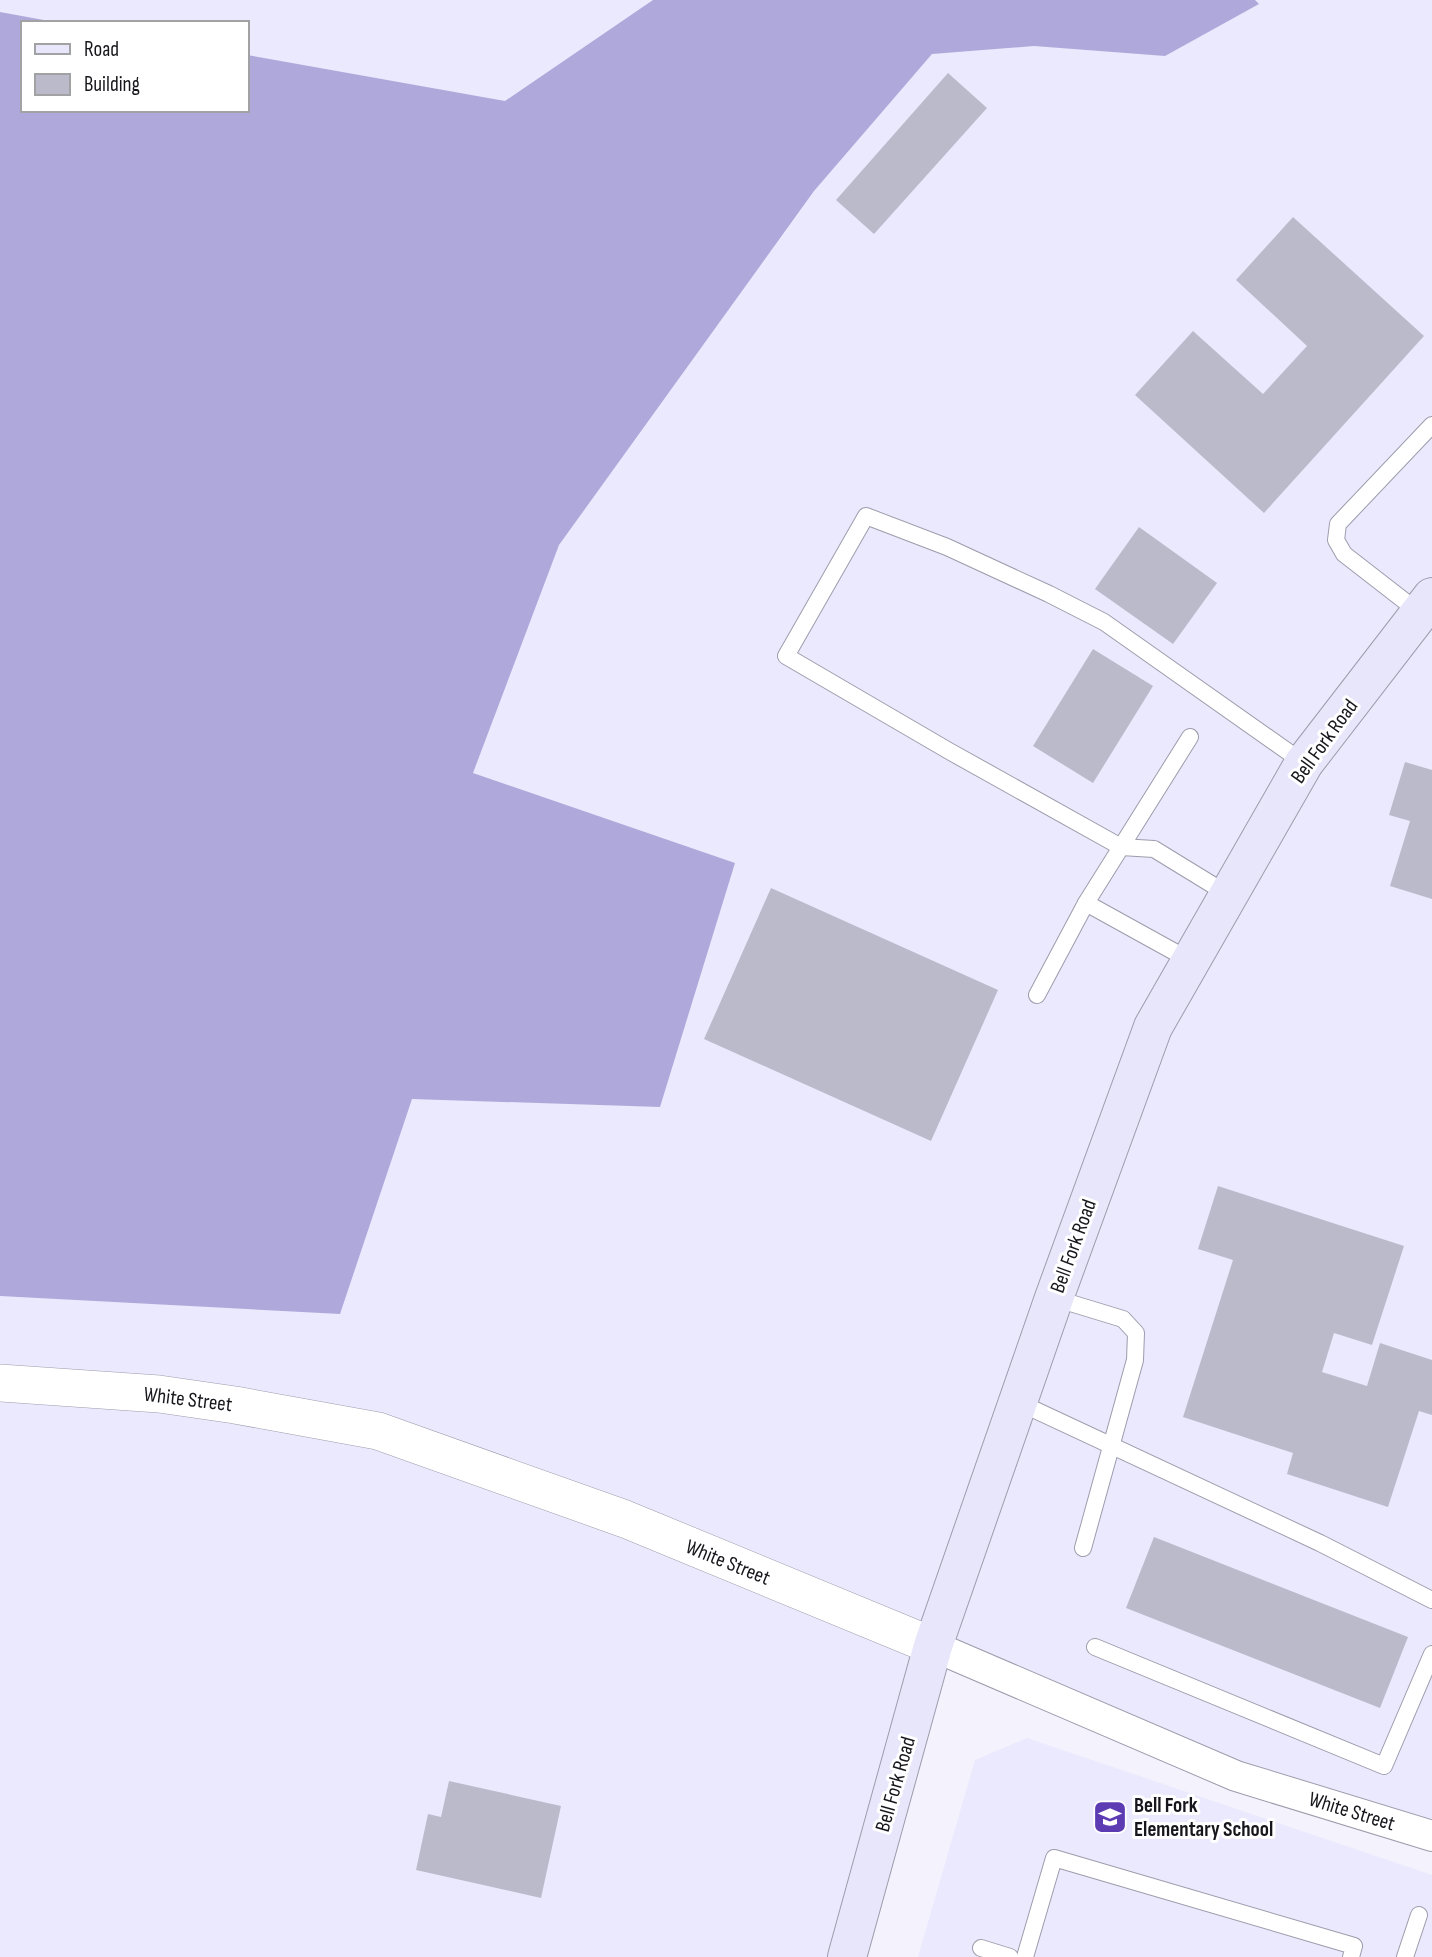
<svg xmlns="http://www.w3.org/2000/svg" width="1432" height="1957" font-family="'Sofia Sans Condensed',sans-serif">
	<style>
		.built { fill: #ebe9fd; fill-rule: evenodd }
		.forest { fill: #afa9db }
		.building { fill: #bbbacb }
		.lines { fill: none; stroke-linecap: round; stroke-linejoin: round }
		.service-casing { stroke: #9d9cac; stroke-width: 18 }
		.minor-casing { stroke: #9d9cac; stroke-width: 32 }
		.tertiary-casing { stroke: #9d9cac; stroke-width: 38 }
		.secondary-casing { stroke: #9d9cac; stroke-width: 40 }
		.service { stroke: #fff; stroke-width: 16 }
		.minor { stroke: #fff; stroke-width: 30 }
		.tertiary { stroke: #fff; stroke-width: 37 }
		.secondary { stroke: #e8e6fa; stroke-width: 38 }
		.labels { text-anchor: middle; stroke-width: 6; stroke-linejoin: round; paint-order: stroke }
		.street-label { font-size: 21px; fill: #17161c; stroke: #fff }
		.poi-label { font-size: 21px; font-weight: bold; fill: #17161c; stroke: #fff; text-anchor: start }
	</style>
	<rect width="100%" height="100%" fill="#f3f2fd"/>
	<!-- built -->
	<g class="built">
		<path d="M0,0H1432V1836L934,1646L847,1957H0ZM23,23H247V110H23Z"/>
		<path d="M1027,1738L1432,1875V1957H918L975,1760Z"/>
	</g>
	<!-- forest -->
	<path class="forest" d="M653,0H1255L1259,4L1165,56L1034,46L932,54L814,191L559,545L473,773L735,863L660,1107L412,1099L340,1314L0,1296V12L60,23H23V110H247V55L505,101Z"/>
	<!-- building -->
	<g class="building">
		<path d="M948,73L987,108L874,234L836,200Z"/>
		<path d="M1293,217L1424,336L1264,513L1135,395L1193,331L1263,394L1307,346L1236,280Z"/>
		<path d="M1139,527L1217,583L1173,644L1095,589Z"/>
		<path d="M1093,649L1153,686L1093,783L1033,746Z"/>
		<path d="M1405,762L1432,770V899L1390,886L1410,821L1389,815Z"/>
		<path d="M771,888L998,990L931,1141L704,1039Z"/>
		<path d="M1218,1186L1404,1246L1372,1345L1334,1333L1322,1372L1367,1386L1380,1343L1432,1360V1415L1419,1411L1388,1507L1287,1474L1293,1453L1183,1417L1233,1260L1198,1249Z"/>
		<path d="M1154,1537L1408,1637L1380,1708L1126,1608Z"/>
		<path d="M449,1781L561,1806L541,1898L416,1870L428,1814L441,1817Z"/>
	</g>
	<g class="lines">
		<!-- service casing -->
		<g class="service-casing">
			<g id="service">
				<path d="M1420,613L1344,554L1336,540L1338,524L1432,425"/>
				<path d="M1229,895L1154,849L1121,847L949,751L786,656L866,516L947,547L1049,594L1104,622L1304,763"/>
				<path d="M1086,903L1191,961"/>
				<path d="M1037,995L1086,903L1190,737"/>
				<path d="M1054,1298L1123,1319L1136,1333L1135,1360L1083,1548"/>
				<path d="M1018,1402L1320,1543L1432,1600"/>
				<path d="M1095,1647L1384,1766L1432,1654"/>
				<path d="M981,1948L1010,1957"/>
				<path d="M1025,1957L1054,1858L1354,1946L1351,1957"/>
				<path d="M1405,1957L1419,1915"/>
			</g>
		</g>
		<!-- minor casing -->
		<g class="minor-casing">
			<path id="minor" d="M933,1646L1236,1776L1432,1836"/>
		</g>
		<!-- tertiary casing -->
		<g class="tertiary-casing">
			<path id="tertiary" d="M0,1383L159,1394L235,1405L378,1431L625,1519L933,1646"/>
		</g>
		<!-- secondary casing -->
		<g class="secondary-casing">
			<path id="secondary" d="M847,1957L933,1646L1054,1298L1153,1027L1304,763L1432,597"/>
		</g>
		<!-- service -->
		<use href="#service" class="service"/>
		<!-- minor -->
		<use href="#minor" class="minor"/>
		<!-- tertiary -->
		<use href="#tertiary" class="tertiary"/>
		<!-- secondary -->
		<use href="#secondary" class="secondary"/>
	</g>
	<!-- icons -->
	<defs>
		<g id="school-square" transform="scale(1.75)"><rect x="-9" y="-9" width="18" height="18" rx="4" fill="#5c3bb3" stroke="#fff"/><path d="M0-5L7-2L0 1L-7-2ZM-4 1L0 2.5L4 1V4Q0 6-4 4Z" fill="#fff"/></g>
	</defs>
	<g fill-rule="evenodd">
		<use href="#school-square" x="1110" y="1817"/>
	</g>
	<g class="labels">
		<!-- street labels -->
		<g class="street-label">
			<text transform="translate(1324 741) rotate(-54)" y="7">Bell Fork Road</text>
			<text transform="translate(1073 1246) rotate(-70)" y="7">Bell Fork Road</text>
			<text transform="translate(188 1399) rotate(7)" y="7">White Street</text>
			<text transform="translate(728 1562) rotate(22)" y="7">White Street</text>
			<text transform="translate(895 1784) rotate(-74)" y="7">Bell Fork Road</text>
			<text transform="translate(1352 1811) rotate(17)" y="7">White Street</text>
		</g>
		<!-- poi labels -->
		<g class="poi-label">
			<text x="1134" y="1812">Bell Fork<tspan x="1134" dy="24">Elementary School</tspan></text>
		</g>
	</g>
	<!-- legend -->
	<rect x="21" y="21" width="228" height="91" fill="#ffffff" stroke="#a2a2a4" stroke-width="2"/>
	<rect x="35" y="44" width="35" height="10" fill="#e8e6fa" stroke="#a2a2a4" stroke-width="2"/>
	<text x="84" y="56" font-size="21" fill="#17161c">Road</text>
	<rect x="35" y="74" width="35" height="21" fill="#bbbacb" stroke="#a2a2a4" stroke-width="2"/>
	<text x="84" y="91" font-size="21" fill="#17161c">Building</text>
</svg>
